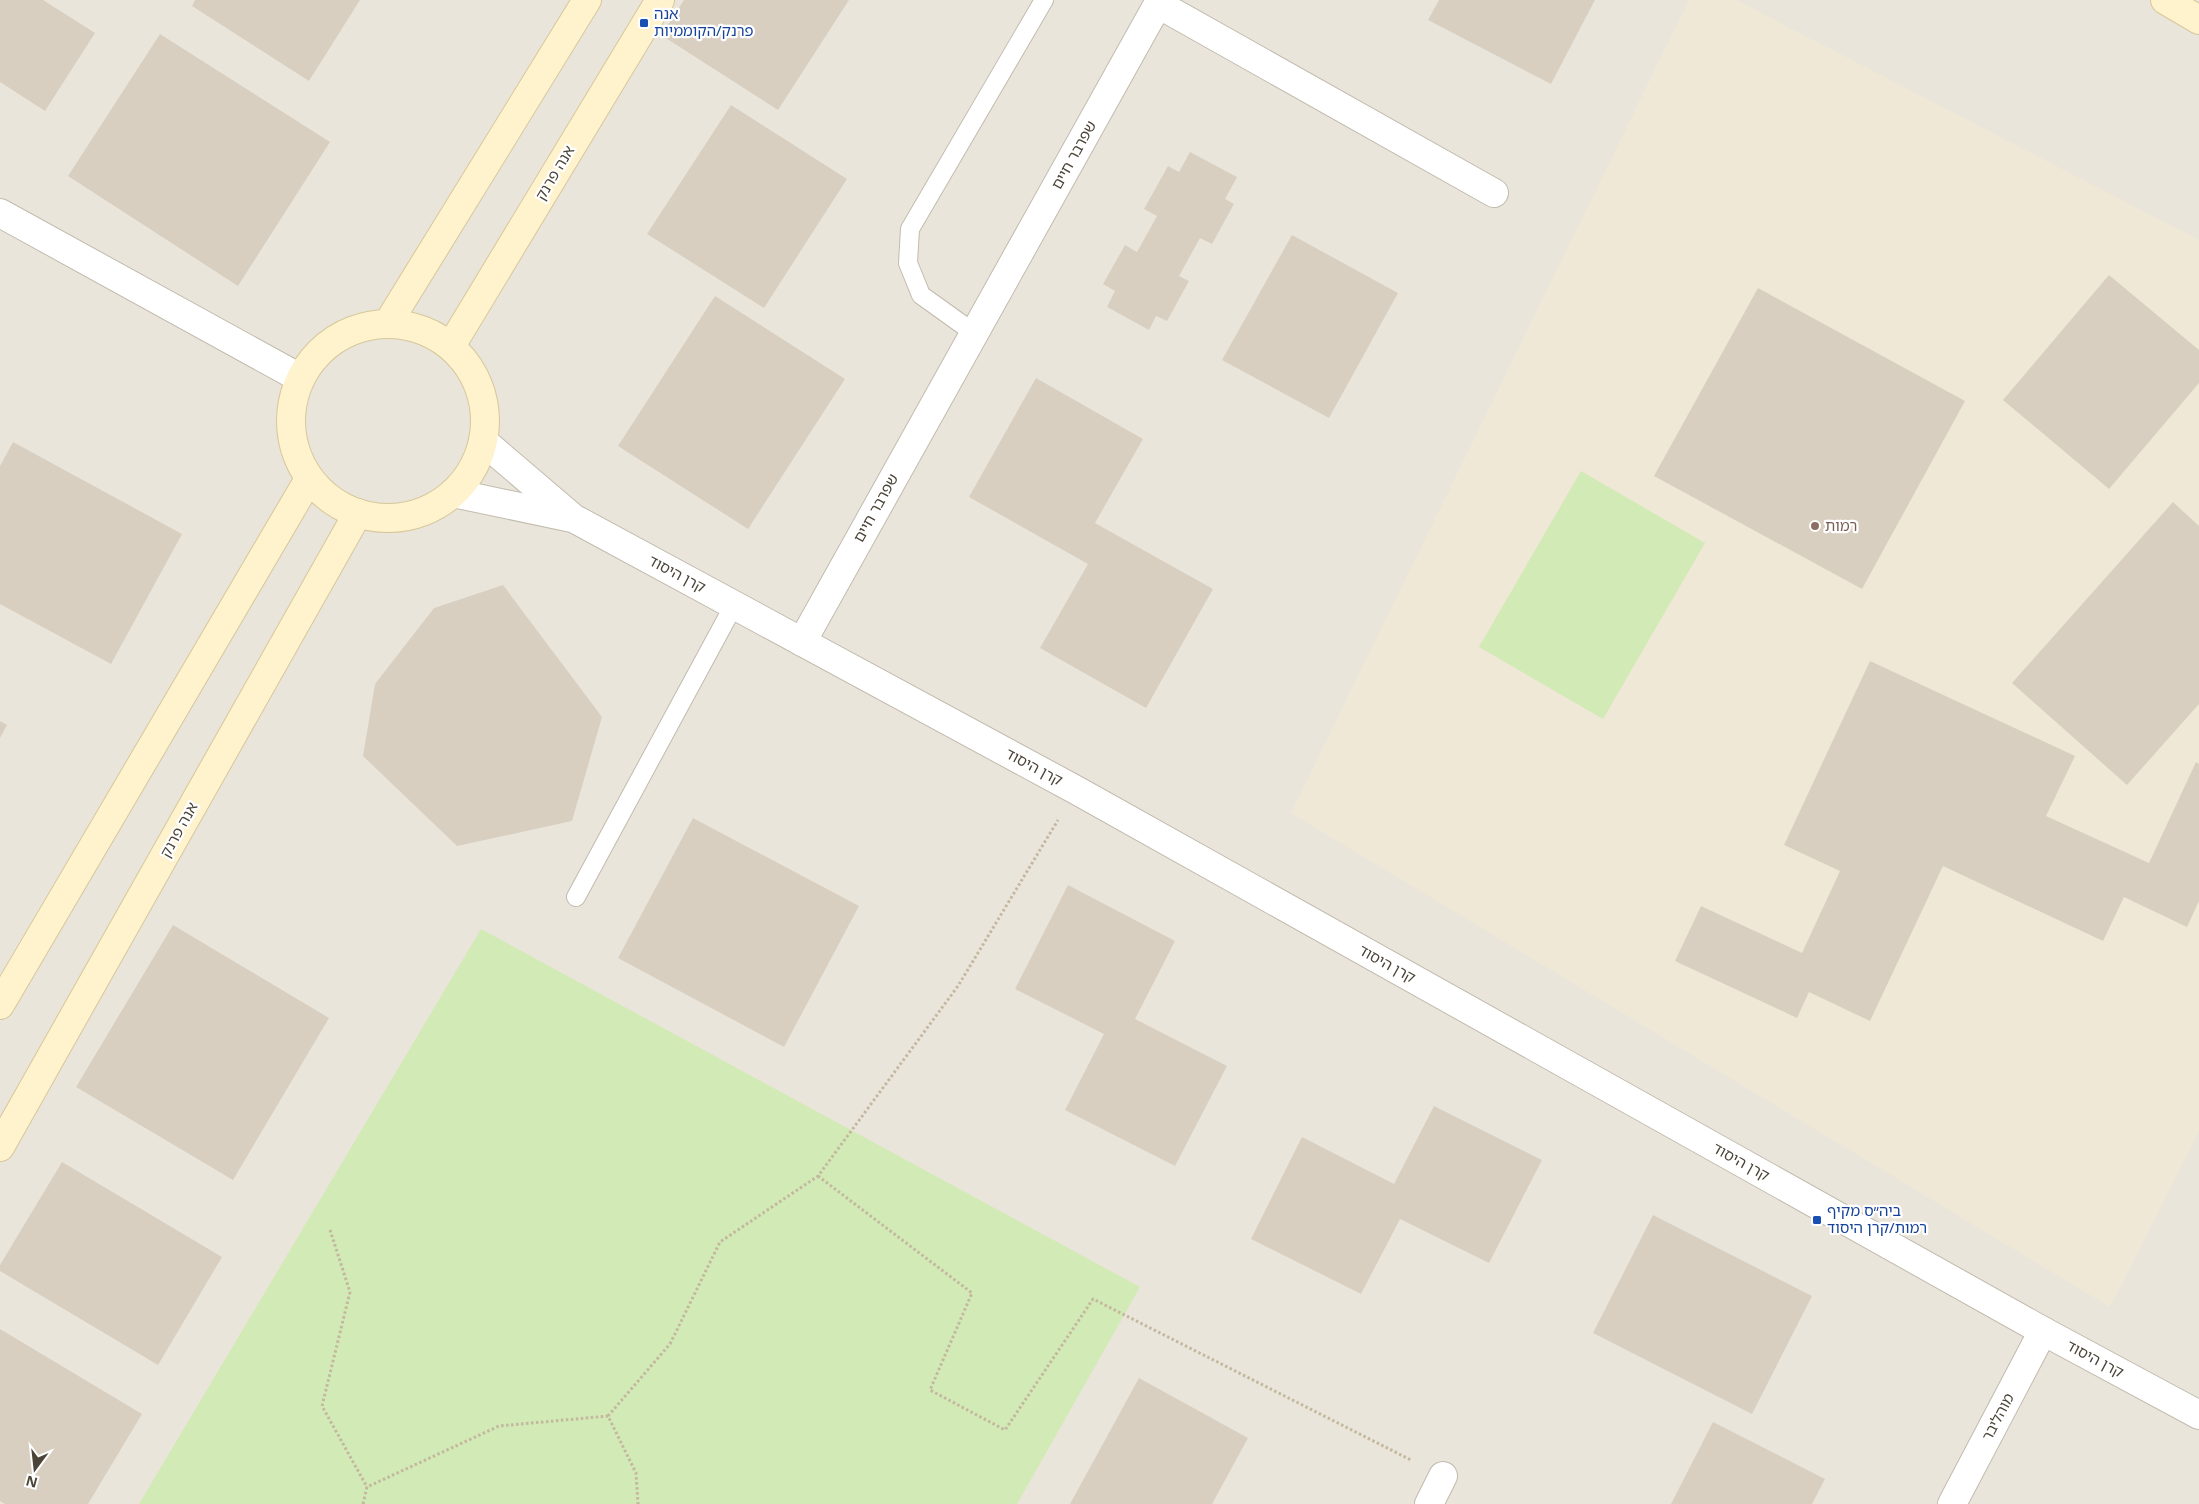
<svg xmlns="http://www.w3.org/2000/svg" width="2199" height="1504" font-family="'Noto Sans','Noto Sans Hebrew',sans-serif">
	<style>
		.residential { fill: #eae5da }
		.education { fill: #efe8d6 }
		.green { fill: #d2eab5 }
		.building { fill: #d8cfc1 }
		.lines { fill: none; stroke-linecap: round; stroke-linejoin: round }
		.lane-casing { stroke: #c2bbae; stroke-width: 20 }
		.street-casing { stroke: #c2bbae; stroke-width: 30 }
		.secondary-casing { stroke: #d6c79b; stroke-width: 30 }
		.path { stroke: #c4b79f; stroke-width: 3; stroke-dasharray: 2.5 2.5; stroke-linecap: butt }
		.lane { stroke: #fff; stroke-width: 18 }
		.street { stroke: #fff; stroke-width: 28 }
		.secondary { stroke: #fff3cd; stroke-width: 28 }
		.transit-dot { fill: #1a4fb4; stroke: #fff; stroke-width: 2 }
		.education-dot { fill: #8d6e63; stroke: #fff; stroke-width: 2 }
		.labels { text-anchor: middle; stroke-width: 4.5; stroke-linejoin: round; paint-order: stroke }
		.transit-label { font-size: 15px; fill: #164399; stroke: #fff; text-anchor: start }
		.street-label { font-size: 15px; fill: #4b4439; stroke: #fff }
		.education-label { font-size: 15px; fill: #785e54; stroke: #fff; text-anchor: start }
	</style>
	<rect width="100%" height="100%" fill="#f6f3ec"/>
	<!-- residential -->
	<rect class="residential" x="0" y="0" width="2199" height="1504"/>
	<!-- education -->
	<path class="education" d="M1689,0H1736L2199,240V1131L2110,1307L1291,813Z"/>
	<!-- green -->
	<g class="green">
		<path d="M1581,471L1705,543L1603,719L1479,647Z"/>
		<path d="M481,929L1140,1287L1017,1504H139Z"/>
	</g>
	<!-- building -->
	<g class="building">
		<path d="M0,0H43L95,33L45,111L0,82Z"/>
		<path d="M195,0H360L309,81L192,6Z"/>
		<path d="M684,0H849L778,110L661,35Z"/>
		<path d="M1439,0H1595L1551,84L1428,20Z"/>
		<path d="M160,34L330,142L238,286L68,176Z"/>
		<path d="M731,105L847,179L764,308L647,234Z"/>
		<path d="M1190,152L1237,177L1225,199L1234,204L1212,244L1200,238L1179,276L1189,281L1167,321L1156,316L1149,330L1107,307L1115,291L1103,284L1125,245L1137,252L1157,216L1144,209L1168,166L1179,172Z"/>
		<path d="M1292,235L1398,293L1329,418L1222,360Z"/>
		<path d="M2109,275L2199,350V383L2109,489L2003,400Z"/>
		<path d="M1758,288L1965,401L1862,589L1654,476Z"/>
		<path d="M715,296L845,379L748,529L618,446Z"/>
		<path d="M1036,378L1143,439L1095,523L1213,589L1146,708L1040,648L1088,564L969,497Z"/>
		<path d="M13,442L182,534L111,664L0,604V466Z"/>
		<path d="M2173,502L2199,526V704L2127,785L2012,683Z"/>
		<path d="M503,585L602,717L572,821L457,846L363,756L375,684L434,608Z"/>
		<path d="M1870,661L2075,756L2046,816L2149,863L2196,762L2199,764V901L2187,927L2124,897L2103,941L1943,866L1870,1021L1809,992L1797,1018L1675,961L1701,906L1802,953L1840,871L1784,845Z"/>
		<path d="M0,721L7,725L0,738Z"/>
		<path d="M693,818L859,906L784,1047L618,958Z"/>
		<path d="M1068,885L1175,941L1135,1019L1227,1066L1175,1166L1065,1110L1104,1034L1015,989Z"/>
		<path d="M173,925L329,1018L233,1180L76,1087Z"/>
		<path d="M1434,1106L1542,1160L1489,1263L1400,1219L1361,1294L1251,1239L1302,1137L1394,1184Z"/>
		<path d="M62,1162L222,1257L158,1365L0,1271V1265Z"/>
		<path d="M1653,1215L1812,1296L1752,1414L1593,1333Z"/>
		<path d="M0,1329L142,1414L88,1504H5L0,1501Z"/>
		<path d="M1139,1378L1248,1438L1212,1504H1070Z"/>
		<path d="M1713,1422L1825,1479L1812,1504H1671Z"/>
	</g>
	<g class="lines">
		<!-- lane casing -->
		<g class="lane-casing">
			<g id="lane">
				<path d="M974,333L921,295L908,263L910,229L1044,0"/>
				<path d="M576,897L734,605"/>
			</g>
		</g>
		<!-- street casing -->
		<g class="street-casing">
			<g id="street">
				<path d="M0,213L300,378"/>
				<path d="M483,441L573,518L1076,790L2043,1331L2199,1415"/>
				<path d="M453,493L572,518"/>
				<path d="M802,642L1158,4L1494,193"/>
				<path d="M1429,1504L1443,1476"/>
				<path d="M1952,1504L2043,1331"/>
			</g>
		</g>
		<!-- secondary casing -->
		<g class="secondary-casing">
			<g id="secondary">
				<path d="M2165,0L2199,20"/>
				<path d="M388,323L587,0"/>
				<circle cx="388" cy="421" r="97"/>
				<path d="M451,346L660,0"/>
				<path d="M0,1005L309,479"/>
				<path d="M0,1147L358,513"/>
			</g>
		</g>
		<!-- path -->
		<g class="path">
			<path d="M818,1176L972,1293L930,1390L1005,1430L1093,1299L1411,1460"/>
			<path d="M330,1230L350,1292L322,1406L367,1487"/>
			<path d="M608,1416L670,1344L720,1242L818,1176L958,986L1058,820"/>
			<path d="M363,1504L367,1487L499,1426L608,1416L636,1473L638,1504"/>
		</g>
		<!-- lane -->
		<use href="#lane" class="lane"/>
		<!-- street -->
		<use href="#street" class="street"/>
		<!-- secondary -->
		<use href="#secondary" class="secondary"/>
	</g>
	<!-- markers -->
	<g class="transit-dot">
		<rect x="639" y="18" width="10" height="10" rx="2.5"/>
		<rect x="1812" y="1215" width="10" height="10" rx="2.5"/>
	</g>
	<circle class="education-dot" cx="1815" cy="526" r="5"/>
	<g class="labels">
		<!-- transit labels -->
		<g class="transit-label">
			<text x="654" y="19">אנה<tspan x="654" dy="17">פרנק/הקוממיות</tspan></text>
			<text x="1827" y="1216">ביה״ס מקיף<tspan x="1827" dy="17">רמות/קרן היסוד</tspan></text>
		</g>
		<!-- street labels -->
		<g class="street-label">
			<text transform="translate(1074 155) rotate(-61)" y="5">שפרבר חיים</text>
			<text transform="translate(555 173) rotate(-59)" y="5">אנה פרנק</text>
			<text transform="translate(876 508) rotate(-61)" y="5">שפרבר חיים</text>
			<text transform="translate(677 574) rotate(28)" y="5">קרן היסוד</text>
			<text transform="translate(1034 767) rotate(28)" y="5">קרן היסוד</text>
			<text transform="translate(179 830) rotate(-61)" y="5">אנה פרנק</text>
			<text transform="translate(1387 964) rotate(29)" y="5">קרן היסוד</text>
			<text transform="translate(1741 1162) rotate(29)" y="5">קרן היסוד</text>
			<text transform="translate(2095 1359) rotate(28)" y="5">קרן היסוד</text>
			<text transform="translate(1998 1417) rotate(-62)" y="5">מוהליבר</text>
		</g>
		<!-- education labels -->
		<g class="education-label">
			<text x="1825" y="531">רמות</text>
		</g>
	</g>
	<!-- north arrow -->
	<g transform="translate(35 1469) rotate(195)" stroke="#ffffff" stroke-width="4" paint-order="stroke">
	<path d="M0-4L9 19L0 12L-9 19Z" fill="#4b4439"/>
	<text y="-8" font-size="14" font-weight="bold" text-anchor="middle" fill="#4b4439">N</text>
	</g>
</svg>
